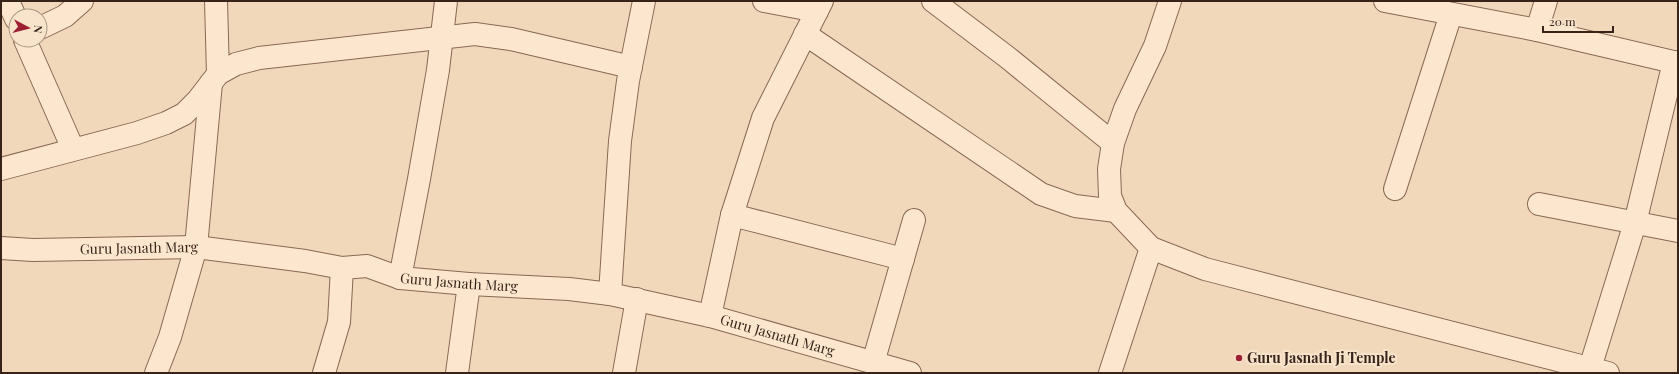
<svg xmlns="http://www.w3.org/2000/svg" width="1679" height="374" font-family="'Playfair Display',serif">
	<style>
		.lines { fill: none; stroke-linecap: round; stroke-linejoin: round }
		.minor-casing { stroke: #896854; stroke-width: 24 }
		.minor { stroke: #fce7ce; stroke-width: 22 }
		.poi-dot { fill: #9d1f34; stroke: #f8e4cb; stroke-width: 1.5 }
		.labels { text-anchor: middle; stroke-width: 4; stroke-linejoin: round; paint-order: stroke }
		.street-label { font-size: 14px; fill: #37231a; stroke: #f8e4cb }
		.poi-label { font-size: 14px; font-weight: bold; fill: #37231a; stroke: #f8e4cb; text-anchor: start }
	</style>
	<rect width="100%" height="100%" fill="#f1d8bb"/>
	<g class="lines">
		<!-- minor casing -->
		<g class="minor-casing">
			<g id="minor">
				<path d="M8,1L16,19"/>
				<path d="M216,1L218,74"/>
				<path d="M764,1L817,11"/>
				<path d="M933,1L1007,57L1113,143"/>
				<path d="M1170,1L1155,46L1125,109L1113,143L1109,169L1110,196L1116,211L1151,248L1205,269L1608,373"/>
				<path d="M1385,1L1537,30L1678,63"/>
				<path d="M40,28L65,16L82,1"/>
				<path d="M1537,30L1546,1"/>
				<path d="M805,34L1041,194L1075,206L1116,211"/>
				<path d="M25,40L73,149"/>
				<path d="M1,169L137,133L166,123L184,114L198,100L218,74L236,64L259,58L475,34L511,39L631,67"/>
				<path d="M1395,189L1451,14"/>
				<path d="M1539,204L1678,231"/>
				<path d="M732,215L903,259"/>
				<path id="s1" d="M1,248L33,250L196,247L305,261L342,268L367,266L400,278L469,284L569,289L610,294L710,316L910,373"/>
				<path d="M400,278L419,179L438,70L446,1"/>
				<path d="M610,294L620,141L628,81L644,1"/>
				<path d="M710,316L732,215L763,118L822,1"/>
				<path d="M873,363L914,220"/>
				<path d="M1590,368L1635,223L1674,62"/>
				<path d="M156,373L170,337L196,247L211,83"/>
				<path d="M324,373L339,322L342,268"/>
				<path d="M457,373L469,284"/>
				<path d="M624,373L637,299"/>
				<path d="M1110,373L1151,248"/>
			</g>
		</g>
		<!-- minor -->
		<use href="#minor" class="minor"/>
	</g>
	<!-- markers -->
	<circle class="poi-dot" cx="1239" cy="358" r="4"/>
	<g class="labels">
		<!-- street labels -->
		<g class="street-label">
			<text dy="5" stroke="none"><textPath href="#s1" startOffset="138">Guru Jasnath Marg</textPath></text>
			<text dy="5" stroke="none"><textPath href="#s1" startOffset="462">Guru Jasnath Marg</textPath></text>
			<text dy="5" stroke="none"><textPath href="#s1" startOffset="786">Guru Jasnath Marg</textPath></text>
		</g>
		<!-- poi labels -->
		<g class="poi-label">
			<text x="1247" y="363">Guru Jasnath Ji Temple</text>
		</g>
	</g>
	<!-- border -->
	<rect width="1679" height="374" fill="none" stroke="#37231a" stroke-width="4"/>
	<!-- north arrow -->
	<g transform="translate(28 28) rotate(97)"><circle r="19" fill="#f8e4cb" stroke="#ab9784"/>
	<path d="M0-3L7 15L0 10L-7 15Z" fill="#9d1f34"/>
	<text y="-6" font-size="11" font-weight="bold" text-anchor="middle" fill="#37231a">N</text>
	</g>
	<!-- scale -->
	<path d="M1543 26v6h70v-6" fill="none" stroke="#37231a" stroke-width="2"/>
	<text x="1549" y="26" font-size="12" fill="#37231a" stroke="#f8e4cb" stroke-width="3" paint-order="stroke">20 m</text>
</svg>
